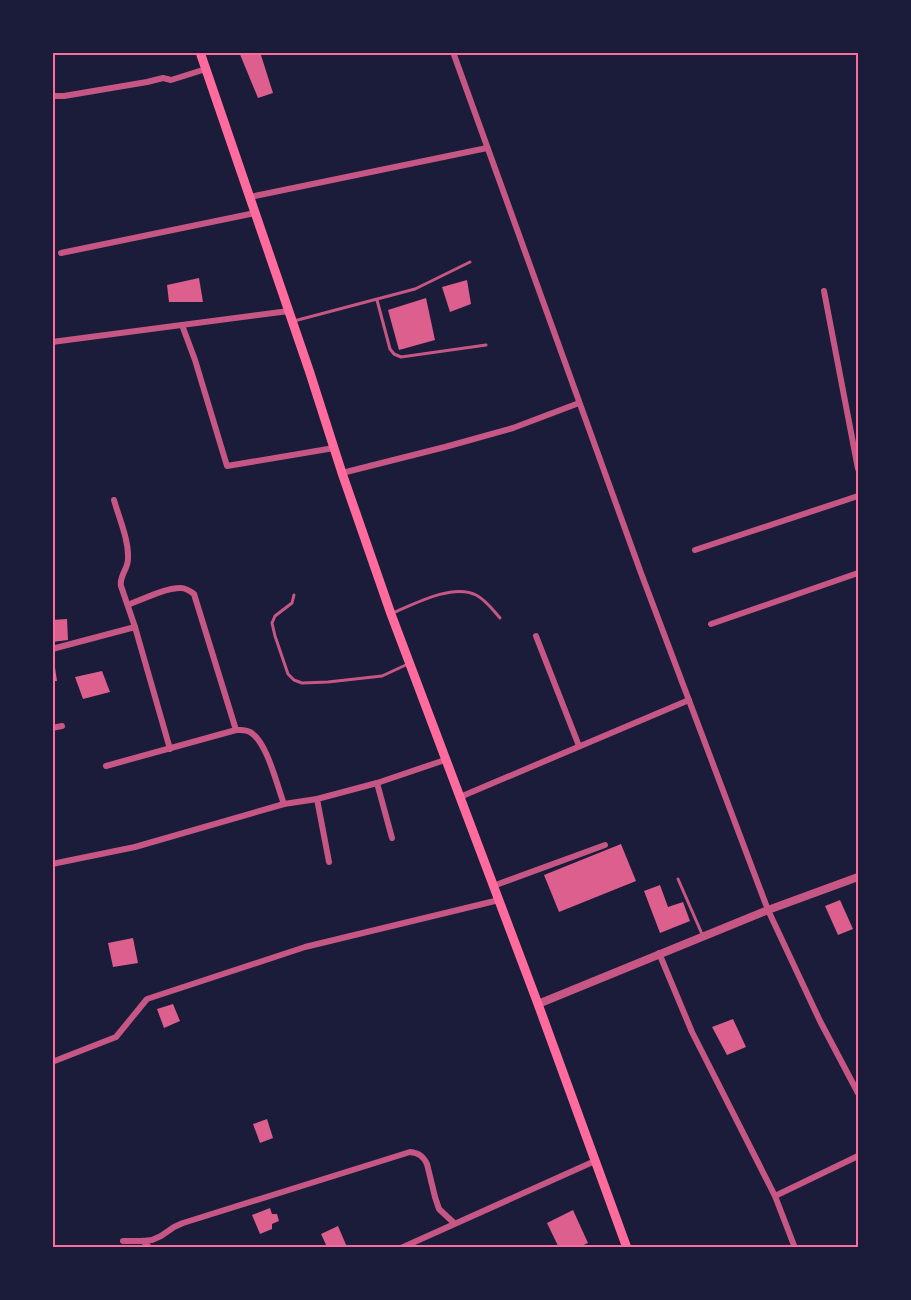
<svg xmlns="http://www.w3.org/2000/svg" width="911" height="1300" font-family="'Libre Baskerville',serif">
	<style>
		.building { fill: #dd5f8e }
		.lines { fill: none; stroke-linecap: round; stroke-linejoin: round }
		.service { stroke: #c65784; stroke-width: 3 }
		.minor { stroke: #c65784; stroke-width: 6 }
		.tertiary { stroke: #c65784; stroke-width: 8 }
		.secondary { stroke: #ff6b9d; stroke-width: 9 }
		.neatline { fill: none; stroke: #ff6b9d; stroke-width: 2 }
	</style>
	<rect width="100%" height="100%" fill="#1b1b3a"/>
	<!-- building -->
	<g class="building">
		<path d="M239,52H260L273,93L258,98Z"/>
		<path d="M199,278L203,302H169L167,285Z"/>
		<path d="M467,280L471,304L450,312L442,287Z"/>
		<path d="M426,298L435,340L399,350L388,310Z"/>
		<path d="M67,619L68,640L52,642V620Z"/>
		<path d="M54,661L57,681H52V662Z"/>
		<path d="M102,671L110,692L83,699L75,677Z"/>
		<path d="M621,844L636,881L559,912L544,875Z"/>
		<path d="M660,885L668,907L683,902L690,921L660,933L644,891Z"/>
		<path d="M840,900L853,929L838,935L825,906Z"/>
		<path d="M133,938L138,963L113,967L108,943Z"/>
		<path d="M173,1004L180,1021L164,1028L157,1009Z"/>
		<path d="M733,1019L746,1047L727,1055L712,1027Z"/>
		<path d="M267,1119L273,1138L260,1143L253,1124Z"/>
		<path d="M270,1208L272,1214H277L279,1221L272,1224V1229L260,1234L252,1215Z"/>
		<path d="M573,1210L588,1243L577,1248H559L547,1223Z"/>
		<path d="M338,1226L347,1247H327L321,1234Z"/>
	</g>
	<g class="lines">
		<!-- service -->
		<g class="service">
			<path d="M377,300L390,349L394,354L401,357L486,345"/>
			<path d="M294,321L415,289L470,262"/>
			<path d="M294,595L292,603L275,616L272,623L275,636L288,674L294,680L302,683L328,682L382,676L408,664"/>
			<path d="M393,613C414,604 453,583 476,595C486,600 492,609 500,618"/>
			<path d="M678,879L702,934"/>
		</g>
		<!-- minor -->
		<g class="minor">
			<path d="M453,52L641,573L768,910L820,1021L858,1093"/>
			<path d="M52,96H64L147,82L163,78L171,80L206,69"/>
			<path d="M250,197L487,148"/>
			<path d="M61,253L255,213"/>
			<path d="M824,291L858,469"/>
			<path d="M182,325L195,360L227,466L334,448"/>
			<path d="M52,342L289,311"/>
			<path d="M342,473L445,447L513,428L579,403"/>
			<path d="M114,500C119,518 129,540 128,559C128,569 119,576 121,586L135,627L170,749"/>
			<path d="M695,550L858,496"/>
			<path d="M128,605C143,599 165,588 181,588C186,588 190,591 194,594L236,730"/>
			<path d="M711,624L858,573"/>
			<path d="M536,636L579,746"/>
			<path d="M52,649L135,627"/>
			<path d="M52,728L62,726"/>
			<path d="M106,766L236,730C241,730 245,729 250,732C267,741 277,786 284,804"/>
			<path d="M377,783L392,838"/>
			<path d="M460,797L689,700"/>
			<path d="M317,799L329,862"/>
			<path d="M52,864L135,847L284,804L317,799L377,783L445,760"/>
			<path d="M493,886L605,845"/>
			<path d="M659,953L692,1032L775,1196L795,1248"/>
			<path d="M52,1062L116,1037L147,999L305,947L499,900"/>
			<path d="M775,1196L858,1156"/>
			<path d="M123,1241H143L152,1240L161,1236L174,1227L183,1223L410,1152C419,1153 423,1156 427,1164L435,1197L439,1209L454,1223"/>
			<path d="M143,1241L150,1248"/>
			<path d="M401,1248L595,1161"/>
		</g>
		<!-- tertiary -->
		<path class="tertiary" d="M538,1004L768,910L858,877"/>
		<!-- secondary -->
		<path class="secondary" d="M200,52L309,370L342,473L391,614L538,1004L627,1248"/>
	</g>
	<!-- border -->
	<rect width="911" height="1300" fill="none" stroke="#1b1b3a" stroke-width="108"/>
	<rect x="54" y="54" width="803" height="1192" class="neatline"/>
</svg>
